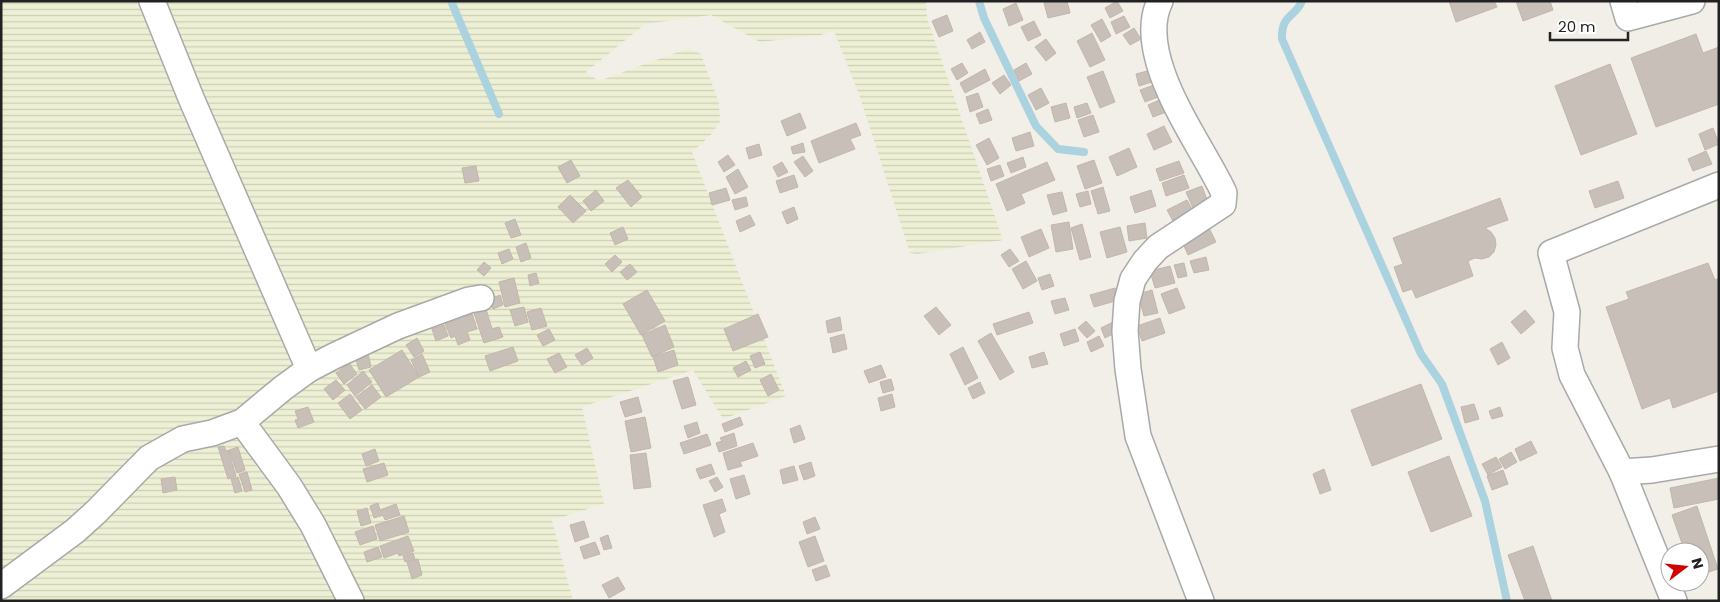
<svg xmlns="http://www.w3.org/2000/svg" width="1720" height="602" font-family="Poppins,sans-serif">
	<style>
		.farmland { fill: url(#farmland-rules) }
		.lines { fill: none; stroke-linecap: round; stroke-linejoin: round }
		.stream { stroke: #aad3df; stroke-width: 8 }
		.building { fill: #c7bfb8; stroke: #c4b6ab }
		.minor-casing { stroke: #a9a9a9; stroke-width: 28 }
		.minor { stroke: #fff; stroke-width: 25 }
	</style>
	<defs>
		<pattern id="farmland-rules" width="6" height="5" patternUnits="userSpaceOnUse" patternTransform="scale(1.25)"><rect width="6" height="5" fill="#eef0d5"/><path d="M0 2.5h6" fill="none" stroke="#ccceb7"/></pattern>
	</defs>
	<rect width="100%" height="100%" fill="#f2efe9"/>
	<!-- farmland -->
	<path class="farmland" d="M1,1H926L927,18L1003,240L917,254L910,253L860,97L834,31L820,35L760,42L711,15L645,24L586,72L599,81L689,48L701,54L719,103L720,122L710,136L692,152L786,396L723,419L693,370L582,407L604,504L552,520L573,601H1Z"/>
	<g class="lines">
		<!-- stream -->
		<g class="stream">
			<path d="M451,1L499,114"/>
			<path d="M979,1L984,18L1036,126L1058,149L1084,152"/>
			<path d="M1302,1C1295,18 1281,14 1282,39L1421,354L1442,384L1485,501L1507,601"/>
		</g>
	</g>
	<!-- building -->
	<g class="building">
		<path d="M1052,1H1067L1070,13L1048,18L1044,3Z"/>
		<path d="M1117,1L1123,11L1110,18L1105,8Z"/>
		<path d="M1449,1H1494L1497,7L1456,22Z"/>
		<path d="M1516,1H1550L1553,10L1523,21Z"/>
		<path d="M1016,3L1023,20L1009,26L1003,9Z"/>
		<path d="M947,15L953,31L939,37L932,21Z"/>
		<path d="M1124,16L1130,27L1116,34L1111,22Z"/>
		<path d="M1102,19L1111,36L1101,42L1091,25Z"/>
		<path d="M1034,21L1041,35L1028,41L1021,27Z"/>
		<path d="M1134,28L1141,39L1130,45L1123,35Z"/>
		<path d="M980,32L985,42L972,49L967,40Z"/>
		<path d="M1092,33L1105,60L1090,67L1077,41Z"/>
		<path d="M1696,34L1703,53L1719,47V104L1656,127L1631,58Z"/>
		<path d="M1046,39L1056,53L1046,61L1035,47Z"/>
		<path d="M962,63L968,73L957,80L951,69Z"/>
		<path d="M1026,63L1032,74L1019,81L1014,70Z"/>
		<path d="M1610,64L1637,134L1581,155L1555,86Z"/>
		<path d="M985,69L990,80L965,93L960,83Z"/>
		<path d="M1151,70L1155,81L1139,86L1136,74Z"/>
		<path d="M1103,71L1115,102L1100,108L1087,77Z"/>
		<path d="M1004,75L1011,85L1000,94L992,83Z"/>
		<path d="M1154,85L1158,97L1145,102L1140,90Z"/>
		<path d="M1041,88L1049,103L1036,110L1028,95Z"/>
		<path d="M978,93L983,107L970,112L966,97Z"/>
		<path d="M1164,98L1169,111L1153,117L1148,105Z"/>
		<path d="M1066,103L1070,118L1055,122L1051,107Z"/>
		<path d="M1087,103L1091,113L1077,118L1074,107Z"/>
		<path d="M988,109L992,120L980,124L976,114Z"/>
		<path d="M800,113L806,128L787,136L781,121Z"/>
		<path d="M1093,115L1099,132L1084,137L1078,120Z"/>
		<path d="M856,123L861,135L850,139L855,149L819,163L811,141Z"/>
		<path d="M1164,126L1172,142L1154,150L1147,134Z"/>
		<path d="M1713,128L1719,144L1705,150L1699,134Z"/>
		<path d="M1030,132L1034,146L1016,151L1012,138Z"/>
		<path d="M989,138L999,158L987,165L976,145Z"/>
		<path d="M803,143L805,152L793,154L791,147Z"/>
		<path d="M759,144L762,155L749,159L746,148Z"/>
		<path d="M1129,148L1137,167L1117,176L1109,157Z"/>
		<path d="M1706,151L1712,164L1693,171L1688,159Z"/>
		<path d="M728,155L735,165L724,172L718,162Z"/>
		<path d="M803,156L813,171L805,177L794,162Z"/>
		<path d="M1023,157L1026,167L1011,173L1007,163Z"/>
		<path d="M571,160L580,176L567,183L558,167Z"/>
		<path d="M1094,160L1102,183L1085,189L1077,166Z"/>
		<path d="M1179,161L1184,173L1160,181L1156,169Z"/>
		<path d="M782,162L788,172L778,177L773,167Z"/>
		<path d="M1047,162L1055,180L1021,194L1025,203L1007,211L996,184Z"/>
		<path d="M1000,165L1004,176L991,181L987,169Z"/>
		<path d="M476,166L479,181L465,183L462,168Z"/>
		<path d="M738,169L748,187L735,194L726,177Z"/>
		<path d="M794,175L798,187L780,193L776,181Z"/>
		<path d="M1184,175L1189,188L1166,196L1162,183Z"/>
		<path d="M628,180L642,197L631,207L616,188Z"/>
		<path d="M1618,181L1624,198L1595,208L1589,191Z"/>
		<path d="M1202,186L1208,202L1193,208L1186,192Z"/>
		<path d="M1103,187L1110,211L1098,214L1091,191Z"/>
		<path d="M726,188L730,200L712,205L709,193Z"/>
		<path d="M596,190L604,201L591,211L583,201Z"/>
		<path d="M1151,190L1156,206L1135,213L1130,197Z"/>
		<path d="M1088,191L1091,204L1080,207L1076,194Z"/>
		<path d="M1062,192L1067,211L1053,215L1047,195Z"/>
		<path d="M570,195L586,211L573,223L558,207Z"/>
		<path d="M746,197L748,206L735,210L732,200Z"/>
		<path d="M1500,198L1508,220L1485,228L1491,232L1495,238L1496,245L1494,252L1489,257L1482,259L1475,258L1468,261L1473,276L1416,298L1412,289L1403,292L1394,267L1403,264L1393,238Z"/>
		<path d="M1187,200L1193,211L1173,221L1167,210Z"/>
		<path d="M794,207L798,219L787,224L782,212Z"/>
		<path d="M750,215L755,225L740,232L736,221Z"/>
		<path d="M515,219L521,235L511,238L505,223Z"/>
		<path d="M1069,222L1073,249L1056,252L1051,225Z"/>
		<path d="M1145,223L1147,238L1129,241L1127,226Z"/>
		<path d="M1082,224L1091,257L1080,260L1071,228Z"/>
		<path d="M1208,226L1216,242L1188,255L1181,239Z"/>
		<path d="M623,227L628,239L615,245L610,233Z"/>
		<path d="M1120,227L1127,252L1107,258L1100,232Z"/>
		<path d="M1041,229L1049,248L1029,257L1021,237Z"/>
		<path d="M526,243L531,258L521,262L516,247Z"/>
		<path d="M509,249L513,259L502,264L498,253Z"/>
		<path d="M1010,249L1019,261L1009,267L1001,255Z"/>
		<path d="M615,255L622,262L612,272L605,264Z"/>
		<path d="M1206,257L1209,270L1194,273L1190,261Z"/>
		<path d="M1026,261L1037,281L1023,289L1012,269Z"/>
		<path d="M484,262L491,268L484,276L477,270Z"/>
		<path d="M1184,263L1187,276L1178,278L1174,265Z"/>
		<path d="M1708,263L1715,280L1719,278V391L1673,408L1670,398L1642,409L1606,307L1629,299L1626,292Z"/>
		<path d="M630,264L637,272L627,280L620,272Z"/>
		<path d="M1170,266L1175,283L1155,288L1150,271Z"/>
		<path d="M536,273L539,283L530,286L528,275Z"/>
		<path d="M1050,274L1054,286L1042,290L1038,278Z"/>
		<path d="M514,278L520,303L505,307L499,282Z"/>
		<path d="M1115,288L1119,300L1094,307L1090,295Z"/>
		<path d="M1177,288L1185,308L1169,314L1161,294Z"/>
		<path d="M647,290L665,321L641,335L623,304Z"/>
		<path d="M1152,290L1158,313L1144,316L1138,294Z"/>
		<path d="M500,295L503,305L493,309L490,299Z"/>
		<path d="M1065,298L1069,310L1055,314L1051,301Z"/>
		<path d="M524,307L528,322L515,326L510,310Z"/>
		<path d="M936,307L951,325L939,335L924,316Z"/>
		<path d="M541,308L547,326L532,330L527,312Z"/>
		<path d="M486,309L492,329L499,327L503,337L484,343L474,313Z"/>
		<path d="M1525,310L1535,322L1521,334L1511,322Z"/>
		<path d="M1029,312L1033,323L997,335L993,324Z"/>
		<path d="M464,314L465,317L472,314L477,329L467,332L470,340L458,345L455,336L451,338L444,321Z"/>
		<path d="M758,314L768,337L733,351L724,329Z"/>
		<path d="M840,317L842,330L828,333L826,321Z"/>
		<path d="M1160,318L1165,333L1142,341L1137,326Z"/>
		<path d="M1086,321L1095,331L1087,338L1078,328Z"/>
		<path d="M1115,321L1119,331L1105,338L1101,328Z"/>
		<path d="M444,325L448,336L436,341L432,329Z"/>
		<path d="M665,325L674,347L652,357L642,335Z"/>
		<path d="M549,329L555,340L543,346L537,335Z"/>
		<path d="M1075,329L1079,341L1064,346L1060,334Z"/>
		<path d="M991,333L1014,372L1000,380L978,341Z"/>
		<path d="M844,334L847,349L833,353L830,338Z"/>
		<path d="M1099,336L1104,346L1091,352L1087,342Z"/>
		<path d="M417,338L424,351L414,357L406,345Z"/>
		<path d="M1502,342L1510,358L1498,365L1490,349Z"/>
		<path d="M513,347L518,361L490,371L485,356Z"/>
		<path d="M963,347L978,378L965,385L950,354Z"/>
		<path d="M587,348L593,358L582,365L575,355Z"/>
		<path d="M402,350L419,377L386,397L369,370Z"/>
		<path d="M674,350L678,365L658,372L653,357Z"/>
		<path d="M760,352L765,364L755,368L750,356Z"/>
		<path d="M1044,352L1048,364L1032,368L1029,357Z"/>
		<path d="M368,353L371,367L359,370L355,356Z"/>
		<path d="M559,353L567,367L555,373L547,359Z"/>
		<path d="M422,354L430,372L419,377L411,360Z"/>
		<path d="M746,361L751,370L738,377L733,368Z"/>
		<path d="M349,363L357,374L344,384L336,373Z"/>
		<path d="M881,365L886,377L869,383L864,371Z"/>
		<path d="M363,371L372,382L355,396L347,385Z"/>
		<path d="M771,374L779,390L768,396L760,380Z"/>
		<path d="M688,377L696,405L682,409L673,381Z"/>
		<path d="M891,379L894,390L883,393L880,382Z"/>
		<path d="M336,380L345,390L333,400L324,389Z"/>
		<path d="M980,382L985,393L973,399L968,388Z"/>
		<path d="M1421,384L1442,439L1372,466L1351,410Z"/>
		<path d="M372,385L381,397L365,409L356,397Z"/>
		<path d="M350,394L362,410L350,419L338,403Z"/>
		<path d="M892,394L895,407L881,411L878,398Z"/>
		<path d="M638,397L642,412L625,417L620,402Z"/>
		<path d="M1474,404L1479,419L1465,423L1461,407Z"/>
		<path d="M308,407L314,422L298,428L295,420L298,419L295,411Z"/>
		<path d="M1500,407L1503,416L1492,419L1489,411Z"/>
		<path d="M645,417L651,448L631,452L625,421Z"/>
		<path d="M740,417L743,425L725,432L722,424Z"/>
		<path d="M697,422L700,433L688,438L684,426Z"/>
		<path d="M800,425L805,439L794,443L790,429Z"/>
		<path d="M734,433L737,446L719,452L716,443L722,441L720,438Z"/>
		<path d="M707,434L711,445L684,454L680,443Z"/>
		<path d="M1531,441L1537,453L1520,461L1515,449Z"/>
		<path d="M753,443L758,456L740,462L742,466L728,470L723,453Z"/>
		<path d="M224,446L226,451L228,450L236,476L228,479L218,447Z"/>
		<path d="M238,447L245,470L237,473L229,450Z"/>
		<path d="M375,449L379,461L366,466L362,454Z"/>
		<path d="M1511,452L1517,462L1505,469L1499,459Z"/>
		<path d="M646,453L651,487L634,489L630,455Z"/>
		<path d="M1449,456L1472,516L1431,532L1408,472Z"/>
		<path d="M1496,457L1502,467L1488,475L1482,464Z"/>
		<path d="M811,462L815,476L804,480L799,466Z"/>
		<path d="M384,463L388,475L367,482L363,469Z"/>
		<path d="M711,464L715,474L700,479L696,469Z"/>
		<path d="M794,466L798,480L783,484L780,470Z"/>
		<path d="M1324,469L1331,490L1320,494L1313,474Z"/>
		<path d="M1503,470L1508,484L1492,490L1487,476Z"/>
		<path d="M247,472L252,490L245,492L239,474Z"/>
		<path d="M744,475L750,494L736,499L730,479Z"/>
		<path d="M175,477L177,490L163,493L161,479Z"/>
		<path d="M238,477L242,491L235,493L231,479Z"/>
		<path d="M717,477L723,487L715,492L709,481Z"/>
		<path d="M1719,478V499L1674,508L1670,488Z"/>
		<path d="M722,499L726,511L719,514L725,532L714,537L703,505Z"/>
		<path d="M378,503L380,510L396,504L400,515L385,520L383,515L374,518L370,506Z"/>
		<path d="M1697,506L1718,569L1700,575V552H1685L1672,515Z"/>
		<path d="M367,508L371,523L361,526L357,511Z"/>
		<path d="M404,516L409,532L380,541L375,525Z"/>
		<path d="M815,517L820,529L807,534L803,522Z"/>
		<path d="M584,521L589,537L575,542L570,525Z"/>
		<path d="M373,526L377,539L360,545L355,532Z"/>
		<path d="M608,535L612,548L604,550L600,538Z"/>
		<path d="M408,536L414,551L399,556L398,553L384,558L380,546Z"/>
		<path d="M815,536L824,561L808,567L799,542Z"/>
		<path d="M595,542L600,554L584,559L580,547Z"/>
		<path d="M1533,546L1552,601H1525L1508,555Z"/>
		<path d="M378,547L382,557L367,562L364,552Z"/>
		<path d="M413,553L415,559L405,562L403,556Z"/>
		<path d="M418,559L422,575L412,579L407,562Z"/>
		<path d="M826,565L830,576L816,581L812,570Z"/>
		<path d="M618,577L625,589L609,598L602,585Z"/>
	</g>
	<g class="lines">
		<!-- minor casing -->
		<g class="minor-casing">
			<g id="minor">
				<path d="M152,1L191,98L309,369"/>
				<path d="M1160,1C1133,57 1201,143 1224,193L1223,204L1158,247L1145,261L1133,279L1127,301L1125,331L1128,369L1138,436L1201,601"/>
				<path d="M1623,1L1628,18L1692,1"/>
				<path d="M1719,185L1551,253L1567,312L1565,348L1572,375L1622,472L1652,470L1719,459"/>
				<path d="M242,422L289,486L313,525L351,601"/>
				<path d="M1622,472L1674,601"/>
				<path d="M1,586L75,531L96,512L149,458L183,439L212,433L242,422L283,388L309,369L334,356L398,326L469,300L481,298"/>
			</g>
		</g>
		<!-- minor -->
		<use href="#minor" class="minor"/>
	</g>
	<!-- border -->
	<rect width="1720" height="602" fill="none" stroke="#222222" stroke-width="5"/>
	<!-- north arrow -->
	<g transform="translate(1685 567) rotate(74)"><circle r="24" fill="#ffffff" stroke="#a7a7a7"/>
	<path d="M0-4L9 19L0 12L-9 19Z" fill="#d40000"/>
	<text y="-8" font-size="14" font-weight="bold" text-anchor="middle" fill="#222222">N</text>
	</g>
	<!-- scale -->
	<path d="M1550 32v8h78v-8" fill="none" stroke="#222222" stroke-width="2.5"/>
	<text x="1558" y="32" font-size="15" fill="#222222" stroke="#ffffff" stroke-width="4" paint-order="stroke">20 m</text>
</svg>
